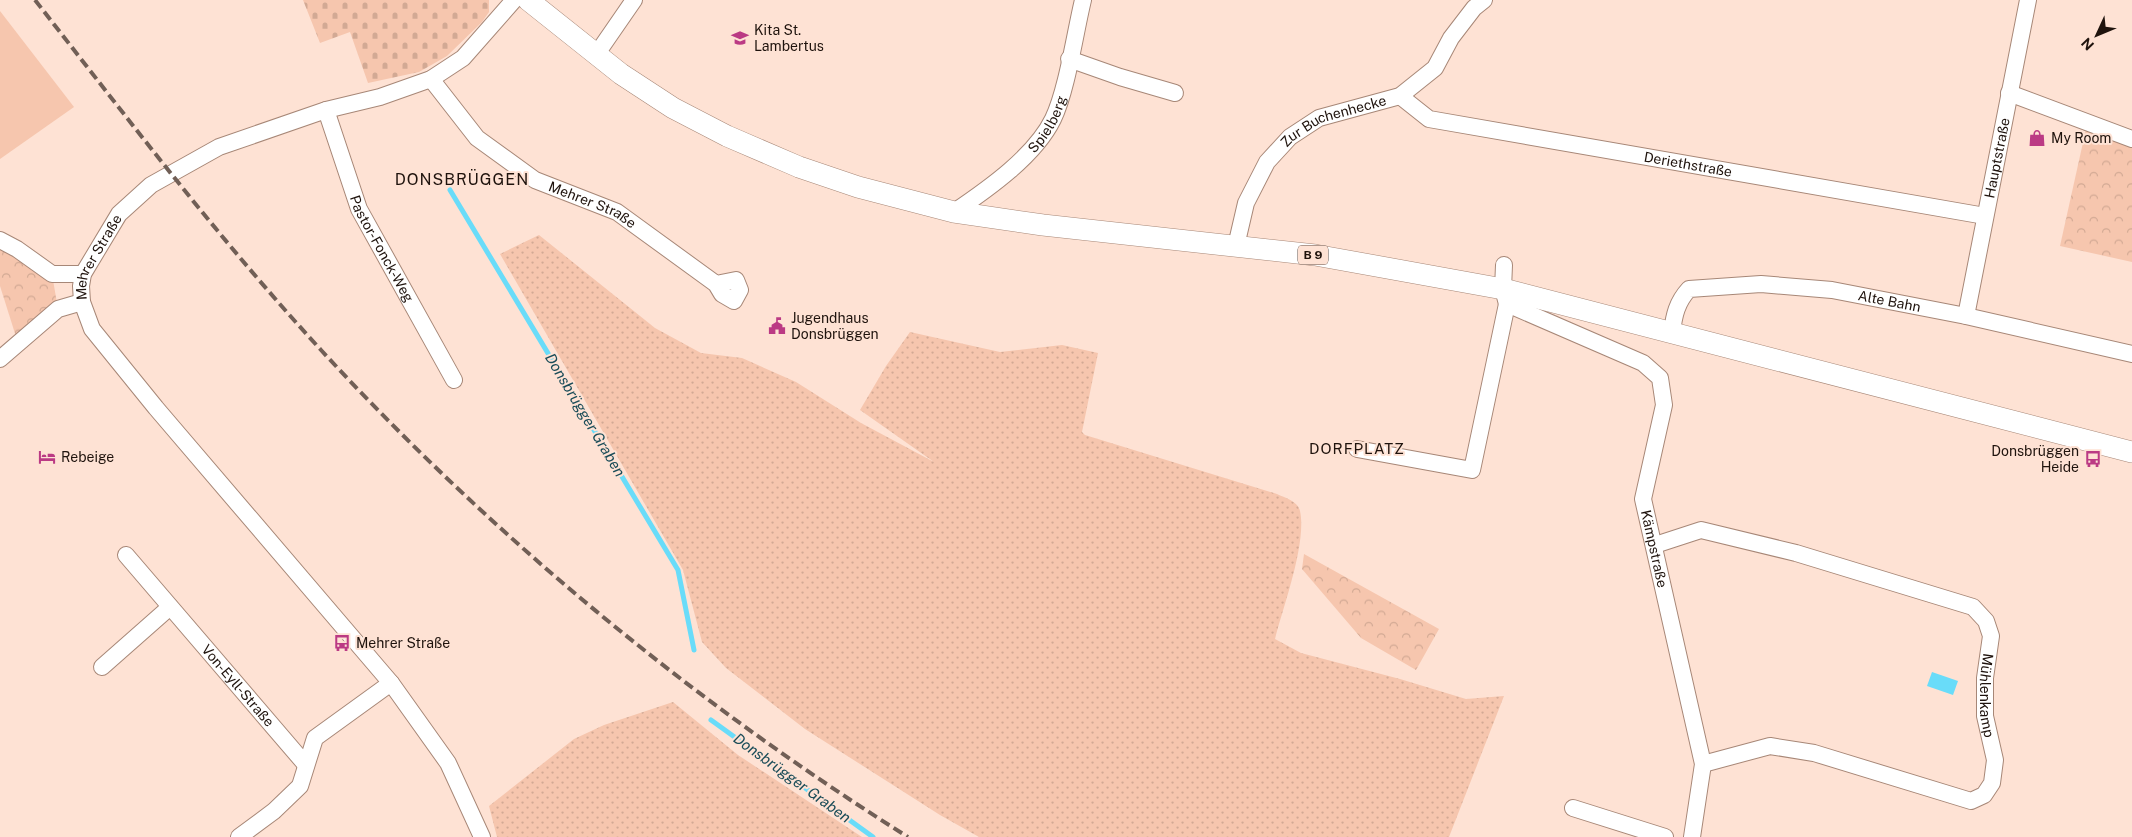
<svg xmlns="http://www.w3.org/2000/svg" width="2132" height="837" font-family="'Public Sans',sans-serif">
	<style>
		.grass { fill: url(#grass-dots) }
		.forest { fill: url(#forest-crowns) }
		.cemetery { fill: url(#cemetery-stones) }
		.pitch { fill: #f6c6ae }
		.water { fill: #69dcf9 }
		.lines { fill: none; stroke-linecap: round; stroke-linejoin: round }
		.stream { stroke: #69dcf9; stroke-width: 5 }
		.minor-casing { stroke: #a78777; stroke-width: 18 }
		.major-casing { stroke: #a78777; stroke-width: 22 }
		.minor { stroke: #fff; stroke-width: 16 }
		.major { stroke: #fff; stroke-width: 21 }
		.rail { stroke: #715f56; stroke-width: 4; stroke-dasharray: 10 5; stroke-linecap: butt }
		.labels { text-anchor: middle; stroke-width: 4; stroke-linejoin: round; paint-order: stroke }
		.shield { fill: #fee2d4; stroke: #625149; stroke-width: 1 }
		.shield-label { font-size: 12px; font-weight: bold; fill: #1f130d }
		.poi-label { font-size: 14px; fill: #1f130d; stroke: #fee2d4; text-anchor: start }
		.street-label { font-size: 14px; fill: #1f130d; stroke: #fee2d4 }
		.water-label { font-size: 15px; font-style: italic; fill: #1a4c58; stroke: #fee2d4 }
		.neighbourhood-label { font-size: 15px; letter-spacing: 1px; fill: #1f130d; stroke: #fee2d4 }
		.quarter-label { font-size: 16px; letter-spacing: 1px; fill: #1f130d; stroke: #fee2d4 }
	</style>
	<defs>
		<pattern id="grass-dots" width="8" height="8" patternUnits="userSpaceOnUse" patternTransform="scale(1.25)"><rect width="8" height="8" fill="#f6c6ae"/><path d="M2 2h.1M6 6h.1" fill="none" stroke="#d2a994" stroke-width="1.8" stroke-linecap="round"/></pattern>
		<pattern id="forest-crowns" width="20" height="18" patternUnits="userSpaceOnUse" patternTransform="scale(1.25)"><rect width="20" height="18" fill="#f6c6ae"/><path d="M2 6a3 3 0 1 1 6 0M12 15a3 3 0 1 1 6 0" fill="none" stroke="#d2a994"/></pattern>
		<pattern id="cemetery-stones" width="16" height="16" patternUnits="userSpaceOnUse" patternTransform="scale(1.25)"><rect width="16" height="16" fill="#f6c6ae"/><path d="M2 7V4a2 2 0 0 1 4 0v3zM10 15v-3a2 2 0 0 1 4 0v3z" fill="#d2a994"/></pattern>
	</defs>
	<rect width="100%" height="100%" fill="#fee2d4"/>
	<!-- grass -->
	<g class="grass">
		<path d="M539,235L655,328L701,353L742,358L796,382L861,423L934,462L860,410L886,366L910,332L1000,352L1062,345L1098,353L1082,432L1085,435L1277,494C1285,498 1298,501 1300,511C1307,543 1283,607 1275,639L1301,653L1400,679L1466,699L1504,696L1449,837H979L940,815L805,729L726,668L702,642L683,570L500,254Z"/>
		<path d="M673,702L738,755L862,837H497L489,806L574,739L604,725Z"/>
	</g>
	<!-- forest -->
	<g class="forest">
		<path d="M2086,129L2132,146V262L2060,246Z"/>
		<path d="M0,240L52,274L58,309L18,343L0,286Z"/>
		<path d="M1304,554L1439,629L1416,670L1361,638L1302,569Z"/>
	</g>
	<!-- cemetery -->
	<path class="cemetery" d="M303,0H489V12L482,22L447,56L419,72L368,83L350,32L320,43Z"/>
	<!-- pitch -->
	<path class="pitch" d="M0,11L74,107L0,159Z"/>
	<!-- water -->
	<path class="water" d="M1932,672L1958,681L1953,695L1927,686Z"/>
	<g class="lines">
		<!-- stream -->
		<g class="stream">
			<path d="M450,190L678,570L694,650"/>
			<path d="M711,720L873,837"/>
		</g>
		<!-- minor casing -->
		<g class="minor-casing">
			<g id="minor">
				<path d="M596,55L634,0"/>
				<path d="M1069,59L1120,77L1175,93"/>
				<path id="s1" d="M431,79L477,138L535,180L617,212L716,284L722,294L734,301L740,290L736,280L716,284"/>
				<path d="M2009,93L2132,139"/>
				<path id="s2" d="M1400,96L1429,119L1985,216"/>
				<path id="s3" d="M326,110L359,209L454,380"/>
				<path id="s4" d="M954,212C988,189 1035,156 1053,119C1067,90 1075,33 1083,0"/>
				<path d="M0,240L17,249L52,274H83"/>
				<path id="s5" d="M1236,246L1246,203L1267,162L1290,137L1319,118L1400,96L1435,68L1451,38L1474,8L1484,0"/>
				<path id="s6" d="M1504,265L1503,289L1507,304L1643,363L1660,378L1664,405L1643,499L1703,764L1692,837"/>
				<path id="s7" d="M1966,316L2028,0"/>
				<path id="s8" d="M1672,332C1674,315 1677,302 1689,289L1761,284L1832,290L1966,316L2132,354"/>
				<path d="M0,359L58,309L82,302"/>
				<path d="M1357,449L1472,470L1507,304"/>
				<path id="s9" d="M1655,545L1701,530L1796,553L1973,607L1986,621L1991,636L1985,678V716L1995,760L1992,783L1984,795L1971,801L1814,753L1770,746L1703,764"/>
				<path id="s10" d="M126,555L306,765"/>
				<path d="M102,667L170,607"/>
				<path d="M1573,808L1665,837"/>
				<path d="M239,837L274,811L300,786L315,738L391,683"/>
				<path id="s11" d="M482,837L448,763L391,683L156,408L92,329L82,302L81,286L83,274L119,214L151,185L219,147L326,110L380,97L431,79L463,58L514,0"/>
			</g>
		</g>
		<!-- major casing -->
		<g class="major-casing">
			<path id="major" d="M528,0L621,74L673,108L727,136L799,167L858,187L954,212L1043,225L1315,255L1503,289L2132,452"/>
		</g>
		<!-- minor -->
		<use href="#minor" class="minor"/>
		<!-- major -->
		<use href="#major" class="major"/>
		<!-- rail -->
		<path class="rail" d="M35,0C128,119 219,239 321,350C493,537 693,702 908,837"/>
	</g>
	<!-- icons -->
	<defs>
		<g id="school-bare" transform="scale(1.35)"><path d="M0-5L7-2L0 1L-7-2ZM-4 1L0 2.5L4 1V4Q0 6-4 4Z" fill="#bb3a84" stroke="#fee2d4" stroke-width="2.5" paint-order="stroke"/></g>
		<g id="shop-bare" transform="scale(1.35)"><path d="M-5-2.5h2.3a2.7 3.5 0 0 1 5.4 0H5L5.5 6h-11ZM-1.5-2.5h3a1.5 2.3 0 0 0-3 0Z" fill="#bb3a84" stroke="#fee2d4" stroke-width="2.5" paint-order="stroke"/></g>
		<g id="civic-bare" transform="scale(1.35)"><path d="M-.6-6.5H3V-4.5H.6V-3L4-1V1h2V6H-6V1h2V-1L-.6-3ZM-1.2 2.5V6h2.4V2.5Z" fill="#bb3a84" stroke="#fee2d4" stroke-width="2.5" paint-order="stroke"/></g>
		<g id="hotel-bare" transform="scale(1.35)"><path d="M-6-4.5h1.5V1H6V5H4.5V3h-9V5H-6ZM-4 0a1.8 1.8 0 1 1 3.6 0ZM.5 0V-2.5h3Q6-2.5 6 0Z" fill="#bb3a84" stroke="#fee2d4" stroke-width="2.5" paint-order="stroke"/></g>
		<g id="bus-bare" transform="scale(1.35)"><path d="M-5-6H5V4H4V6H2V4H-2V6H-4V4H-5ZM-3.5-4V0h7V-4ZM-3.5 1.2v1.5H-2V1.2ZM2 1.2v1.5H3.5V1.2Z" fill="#bb3a84" stroke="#fee2d4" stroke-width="2.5" paint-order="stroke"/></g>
	</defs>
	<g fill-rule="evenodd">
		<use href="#school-bare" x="740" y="38"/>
		<use href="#shop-bare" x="2037" y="138"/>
		<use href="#civic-bare" x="777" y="326"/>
		<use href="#hotel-bare" x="47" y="457"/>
		<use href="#bus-bare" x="2093" y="459"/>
		<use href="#bus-bare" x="342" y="643"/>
	</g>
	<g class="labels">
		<!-- shield labels -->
		<rect class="shield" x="1298" y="245.5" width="30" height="19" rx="4"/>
		<g class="shield-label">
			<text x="1313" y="259">B 9</text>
		</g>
		<!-- poi labels -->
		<g class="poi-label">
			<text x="754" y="35">Kita St.<tspan x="754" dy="16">Lambertus</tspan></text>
			<text x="2051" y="143">My Room</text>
			<text x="791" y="323">Jugendhaus<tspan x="791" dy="16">Donsbrüggen</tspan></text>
			<text x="2079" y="456" text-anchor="end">Donsbrüggen<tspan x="2079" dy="16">Heide</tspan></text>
			<text x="61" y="462">Rebeige</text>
			<text x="356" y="648">Mehrer Straße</text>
		</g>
		<!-- street labels -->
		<g class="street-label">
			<text dy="5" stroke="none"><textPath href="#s4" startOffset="130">Spielberg</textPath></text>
			<text dy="5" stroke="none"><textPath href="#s5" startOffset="171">Zur Buchenhecke</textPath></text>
			<text dy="5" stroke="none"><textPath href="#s7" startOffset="161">Hauptstraße</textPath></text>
			<text dy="5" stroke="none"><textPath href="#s2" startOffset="300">Deriethstraße</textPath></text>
			<text dy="5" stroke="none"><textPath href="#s1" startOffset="209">Mehrer Straße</textPath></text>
			<text dy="5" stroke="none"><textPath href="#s3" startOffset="150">Pastor-Fonck-Weg</textPath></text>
			<text dy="5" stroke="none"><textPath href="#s11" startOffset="721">Mehrer Straße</textPath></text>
			<text dy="5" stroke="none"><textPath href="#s8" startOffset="249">Alte Bahn</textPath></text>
			<text dy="5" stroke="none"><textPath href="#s6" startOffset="385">Kämpstraße</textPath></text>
			<text dy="5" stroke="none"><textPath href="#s10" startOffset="172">Von-Eyll-Straße</textPath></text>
			<text dy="5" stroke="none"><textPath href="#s9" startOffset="426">Mühlenkamp</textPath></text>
		</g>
		<!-- water labels -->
		<g class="water-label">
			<text transform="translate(585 415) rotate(59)" y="5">Donsbrügger Graben</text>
			<text transform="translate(792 778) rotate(36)" y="5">Donsbrügger Graben</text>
		</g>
		<!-- neighbourhood labels -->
		<g class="neighbourhood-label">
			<text x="1357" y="454">DORFPLATZ</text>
		</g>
		<!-- quarter labels -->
		<g class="quarter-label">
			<text x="462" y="185">DONSBRÜGGEN</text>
		</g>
	</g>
	<!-- north arrow -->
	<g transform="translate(2097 35) rotate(226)" stroke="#fee2d4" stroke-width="4" paint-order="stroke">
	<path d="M0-4L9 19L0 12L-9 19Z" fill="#1f130d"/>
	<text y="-8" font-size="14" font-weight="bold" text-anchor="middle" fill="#1f130d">N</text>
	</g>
</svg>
